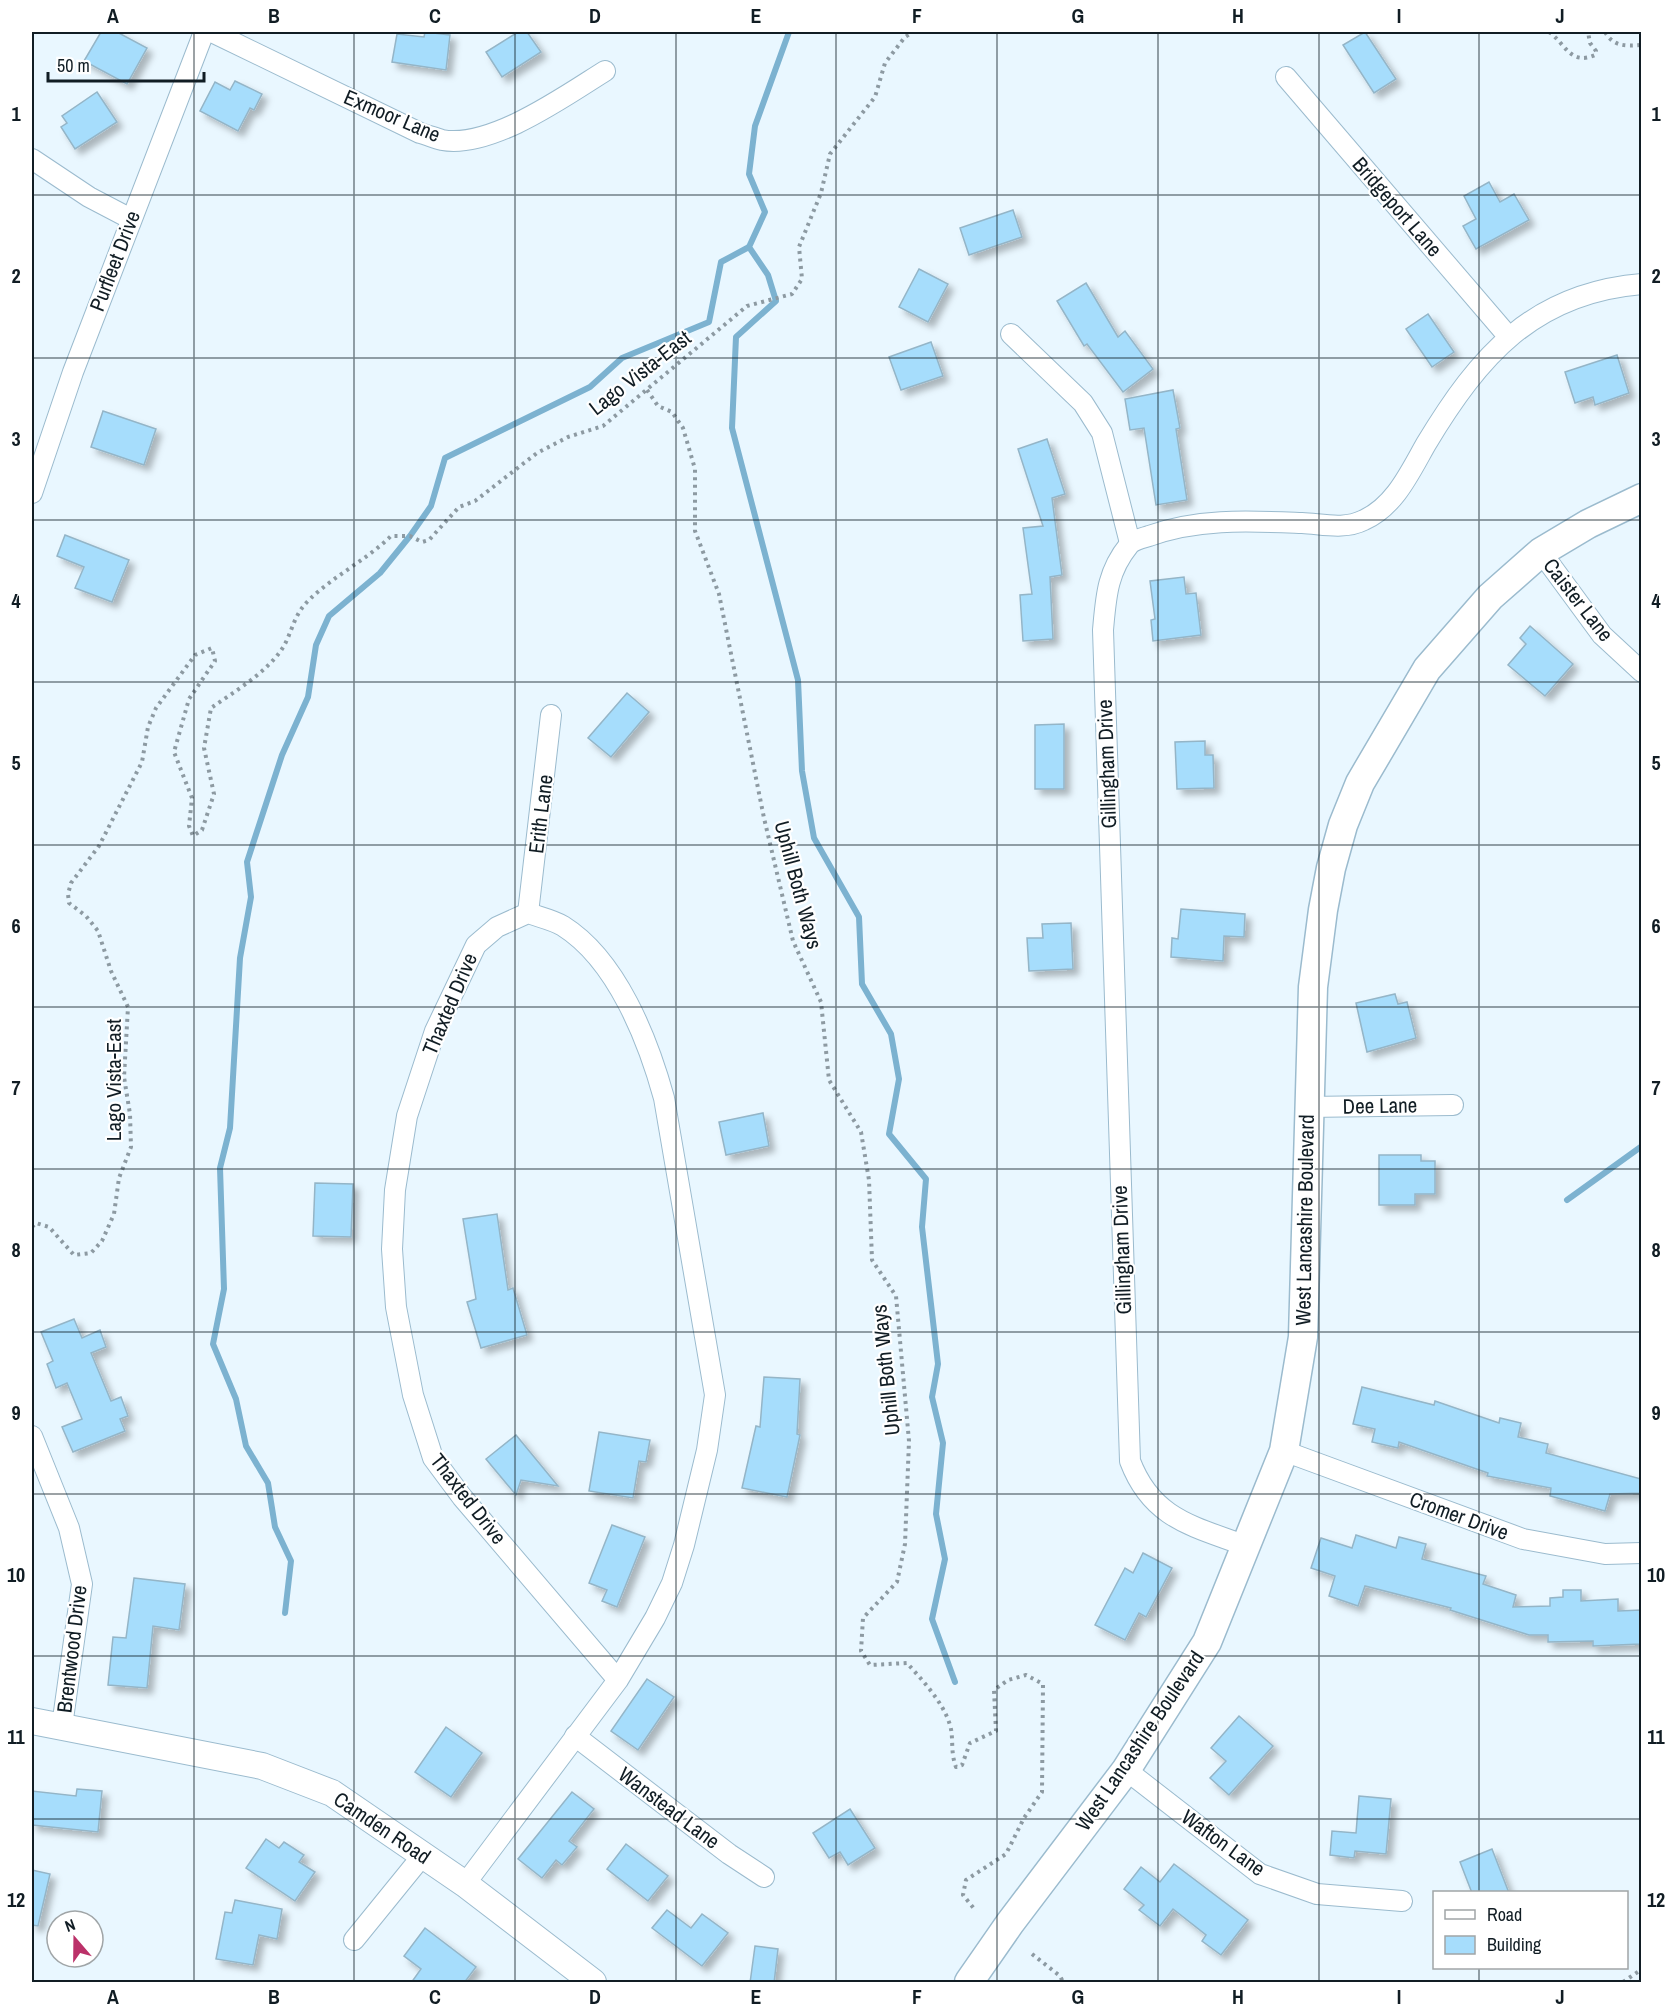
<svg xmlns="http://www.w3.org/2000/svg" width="1673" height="2014" font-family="'Archivo Narrow',sans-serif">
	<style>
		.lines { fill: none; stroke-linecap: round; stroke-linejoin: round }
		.stream { stroke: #7cb2d0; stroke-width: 6 }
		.building { fill: #a6ddfc; stroke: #94b5c7; stroke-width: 1.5; filter: url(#shadow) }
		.minor-casing { stroke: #9bbbce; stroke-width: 22 }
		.tertiary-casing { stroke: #9bbbce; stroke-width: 28 }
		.secondary-casing { stroke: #9bbbce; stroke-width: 31 }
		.path { stroke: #8d9aa2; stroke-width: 4; stroke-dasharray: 3 4.5; stroke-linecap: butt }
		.minor { stroke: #fff; stroke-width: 20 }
		.tertiary { stroke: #fff; stroke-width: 26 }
		.secondary { stroke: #fff; stroke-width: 28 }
		.grid { fill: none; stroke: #111d24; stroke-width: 1.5; stroke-opacity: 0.55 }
		.labels { text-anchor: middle; stroke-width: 4.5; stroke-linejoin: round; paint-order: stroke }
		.street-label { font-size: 21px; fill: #111d24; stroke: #fff }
		.neatline { fill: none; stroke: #111d24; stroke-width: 2 }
		.grid-label { font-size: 20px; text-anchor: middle; font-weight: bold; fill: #111d24 }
	</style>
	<defs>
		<filter id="shadow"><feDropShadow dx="5.5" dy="5.5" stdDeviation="3" flood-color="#0004"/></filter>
	</defs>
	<rect width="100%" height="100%" fill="#e9f7ff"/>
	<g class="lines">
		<!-- stream -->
		<g class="stream">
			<path d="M789,32L755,126L749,174L765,212L749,247L768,275L776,301L736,337L732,428L798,680L802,771L814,838L859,917L862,984L891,1034L899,1079L889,1134L926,1179L922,1227L938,1364L932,1397L943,1443L936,1514L945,1559L932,1619L955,1682"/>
			<path d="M1567,1200L1642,1146"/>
			<path d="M285,1613L291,1561L275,1527L268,1483L246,1446L236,1399L213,1344L224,1289L220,1168L230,1128L240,958L251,897L247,862L282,755L308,697L316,645L329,616L380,573L410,536L431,506L445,458L590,387L622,358L709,322L721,262L749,247"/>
		</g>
	</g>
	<!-- building -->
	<g class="building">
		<path d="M101,32H117L147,48L127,84L84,61Z"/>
		<path d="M425,32L450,35L446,70L392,62L397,34L424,37Z"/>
		<path d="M518,32H527L541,52L502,77L486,52Z"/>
		<path d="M1365,32L1396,79L1374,93L1343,45Z"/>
		<path d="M235,81L262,94L254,110L250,108L238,131L200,111L215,82L230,90Z"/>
		<path d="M97,92L117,122L75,149L61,127L67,123L62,116Z"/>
		<path d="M1489,182L1500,202L1514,194L1529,220L1476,249L1463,226L1476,219L1464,196Z"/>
		<path d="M1013,210L1022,237L969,255L960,228Z"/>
		<path d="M919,269L948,284L928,322L899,307Z"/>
		<path d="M1086,283L1118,337L1125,331L1153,369L1123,392L1087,344L1084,346L1057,301Z"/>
		<path d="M1428,314L1454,352L1432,367L1406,329Z"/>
		<path d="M931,342L943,376L901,390L889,357Z"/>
		<path d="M1617,355L1629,393L1595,405L1593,397L1575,403L1565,372Z"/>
		<path d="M1173,390L1180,428L1176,429L1187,500L1156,505L1144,428L1130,430L1125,399Z"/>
		<path d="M103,411L156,429L144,465L91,447Z"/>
		<path d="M1047,439L1065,494L1052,498L1062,575L1050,577L1053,639L1023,641L1020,595L1032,594L1023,528L1043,526L1018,449Z"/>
		<path d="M65,535L129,560L112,602L75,588L84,567L57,556Z"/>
		<path d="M1184,577L1186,594L1196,593L1201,635L1153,641L1151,620L1155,619L1150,581Z"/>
		<path d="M1530,626L1573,664L1545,696L1508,665L1526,644L1520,638Z"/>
		<path d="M627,693L649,712L611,757L588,738Z"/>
		<path d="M1064,724V789H1035V725Z"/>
		<path d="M1205,741V755H1213L1214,788L1177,789L1175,742Z"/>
		<path d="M1181,909L1245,914L1244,937L1224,936L1223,961L1171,957L1172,938L1178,939Z"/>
		<path d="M1071,923L1073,969L1029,971L1027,938H1043L1042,924Z"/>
		<path d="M1395,994L1398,1004L1407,1002L1416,1038L1367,1052L1356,1003Z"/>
		<path d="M763,1113L769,1146L726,1155L719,1122Z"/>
		<path d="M1379,1155H1421V1161H1435V1194H1415V1205H1379Z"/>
		<path d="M315,1183L353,1184L351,1237L313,1236Z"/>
		<path d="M497,1214L508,1290L513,1288L527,1335L481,1348L467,1302L476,1299L463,1219Z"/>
		<path d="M74,1319L82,1338L100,1330L106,1347L91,1353L111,1401L121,1397L128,1416L120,1419L125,1431L73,1452L62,1427L82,1419L67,1383L56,1388L47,1364L53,1361L41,1332Z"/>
		<path d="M764,1377L800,1379L797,1434L800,1435L787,1497L742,1488L756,1426L760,1427Z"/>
		<path d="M1362,1387L1434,1405L1435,1401L1499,1423L1500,1418L1521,1423L1518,1437L1548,1444L1546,1453L1641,1479V1493L1610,1494L1605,1511L1550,1496L1551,1488L1487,1476L1488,1473L1399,1442L1398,1448L1372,1442L1375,1429L1353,1424Z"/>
		<path d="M599,1432L650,1440L646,1462L639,1461L633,1498L589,1491Z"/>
		<path d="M516,1435L558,1486L521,1480L516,1495L486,1459Z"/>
		<path d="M612,1525L645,1537L617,1607L602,1601L607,1590L589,1583Z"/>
		<path d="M1356,1535L1396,1548L1399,1537L1426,1544L1422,1559L1486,1576L1483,1584L1516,1595L1513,1607L1550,1606V1598L1563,1597V1590H1581V1601L1618,1599V1611L1641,1610V1644L1593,1646V1641L1548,1642V1635H1529L1450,1610L1451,1608L1365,1586L1358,1606L1329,1596L1335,1576L1311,1568L1321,1538L1352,1548Z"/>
		<path d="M1143,1553L1172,1568L1146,1617L1139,1613L1125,1640L1095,1625L1125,1568L1133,1573Z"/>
		<path d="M134,1578L185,1584L179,1630L153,1626L147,1688L108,1685L113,1637L126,1638Z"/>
		<path d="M647,1679L674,1697L638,1750L611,1731Z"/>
		<path d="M1239,1716L1273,1746L1229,1795L1210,1778L1226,1761L1211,1748Z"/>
		<path d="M446,1727L482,1753L451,1797L415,1772Z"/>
		<path d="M77,1789L102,1791L98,1832L32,1825V1791L76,1796Z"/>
		<path d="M572,1792L594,1809L569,1841L577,1847L562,1865L556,1860L542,1878L518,1859Z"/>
		<path d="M1359,1796L1391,1799L1386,1854L1355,1851L1354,1858L1330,1855L1332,1831L1356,1833Z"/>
		<path d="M850,1809L875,1848L848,1865L840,1852L829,1858L813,1833Z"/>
		<path d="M266,1839L279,1848L284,1842L304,1855L299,1862L315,1872L295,1901L246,1868Z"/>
		<path d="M626,1844L668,1876L648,1901L607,1869Z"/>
		<path d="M1492,1849L1509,1893H1472L1460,1862Z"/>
		<path d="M1174,1864L1248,1920L1221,1955L1202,1941L1206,1935L1173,1909L1160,1926L1139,1910L1144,1905L1124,1889L1141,1867L1160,1882Z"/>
		<path d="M32,1870L50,1874L38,1926L32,1925Z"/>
		<path d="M235,1900L282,1909L277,1939L259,1935L253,1965L216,1959L225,1912L232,1913Z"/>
		<path d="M667,1910L691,1928L702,1914L728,1933L702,1966L652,1928Z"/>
		<path d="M425,1928L476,1967L464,1983H411L421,1969L404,1956Z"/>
		<path d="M755,1946L778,1949L774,1983H750Z"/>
	</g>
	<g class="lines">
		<!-- minor casing -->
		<g class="minor-casing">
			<g id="minor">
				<path d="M212,32L420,133C427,135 435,138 442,140C491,149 565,96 605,71"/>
				<path d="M1286,77L1508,336"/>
				<path d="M32,159L89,197L131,219"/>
				<path d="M1011,334L1083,403L1102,433L1130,543"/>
				<path d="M32,493L73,372L204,32"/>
				<path d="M1541,552L1602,635L1642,672"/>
				<path d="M528,913L551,715"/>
				<path d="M1307,1107L1453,1105"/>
				<path d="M32,1436L69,1528L82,1584L62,1726"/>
				<path d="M1284,1451L1523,1539L1605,1554L1642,1553"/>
				<path d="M1246,1546C1193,1526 1152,1519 1130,1461L1103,630C1106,597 1107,572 1129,545C1133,540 1143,538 1149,536C1198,518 1250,521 1302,523C1323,524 1344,530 1364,520C1395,506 1410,472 1426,444C1479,356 1533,293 1642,284"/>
				<path d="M575,1736L729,1854L764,1877"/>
				<path d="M1126,1770L1260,1874L1317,1894L1402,1901"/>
				<path d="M465,1884L618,1680L655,1618L672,1583L684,1545L707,1450L715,1395L664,1098C648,1040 617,960 563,926C553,920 539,917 528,913L497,927L476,945L435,1031L407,1116L395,1190L392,1249L396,1307L413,1395L433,1458L462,1497L618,1680"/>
				<path d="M354,1940L423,1855"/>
			</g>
		</g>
		<!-- tertiary casing -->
		<g class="tertiary-casing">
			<path id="tertiary" d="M32,1721L262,1766L332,1793L465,1884L593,1982"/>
		</g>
		<!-- secondary casing -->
		<g class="secondary-casing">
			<path id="secondary" d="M969,1982L1010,1923L1126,1770L1207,1642L1284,1451L1303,1337L1313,987L1323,910L1331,868L1343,825L1360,783L1427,669L1490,597L1541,552L1588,524L1642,498"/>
		</g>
		<!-- path -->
		<g class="path">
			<path d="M1549,32C1565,43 1570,66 1595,55L1596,51L1590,43L1588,32"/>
			<path d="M1605,32C1614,47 1625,46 1642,45"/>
			<path d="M647,390L658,406L672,412L683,428L695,469V531L719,594L764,818L793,941L821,1002L829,1080L861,1132L869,1180L872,1260L896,1296L909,1441L905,1544L897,1582L863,1618L861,1651L870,1665L907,1663C923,1681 943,1702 950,1725C954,1739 950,1751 956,1767L962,1765L970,1743L996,1731L994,1690L1008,1680L1026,1675L1043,1684L1042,1792L1024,1818L1006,1854L966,1880L963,1895L976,1911"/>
			<path d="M32,1227L36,1223L49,1227L74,1255L91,1253L102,1241L114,1214L119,1178L131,1147L130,1114L124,1077L128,1007L111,971L98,931L86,916L69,903L68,894L71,883L99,846L142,762L148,727L156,708L195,655L212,648L215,661L189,699L174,752L192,798L189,826L193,836L202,830L214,794L204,748L211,708C235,691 265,674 282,649C290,637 293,620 302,608C321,583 366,561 391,536H410L422,542L429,540L459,507L475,501L537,453L568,437L603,426L747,306L792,294L802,279L799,247L821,193L830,154L875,97L885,63L905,37L913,32"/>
			<path d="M32,1255V1262"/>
			<path d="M1032,1954L1060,1976L1063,1982"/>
			<path d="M1623,1982L1642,1969"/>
		</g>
		<!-- minor -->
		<use href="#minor" class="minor"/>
		<!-- tertiary -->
		<use href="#tertiary" class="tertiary"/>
		<!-- secondary -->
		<use href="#secondary" class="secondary"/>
	</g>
	<!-- grid -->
	<path class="grid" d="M194,32V1982M354,32V1982M515,32V1982M676,32V1982M836,32V1982M997,32V1982M1158,32V1982M1319,32V1982M1479,32V1892M32,195H1642M32,358H1642M32,520H1642M32,682H1642M32,845H1642M32,1007H1642M32,1169H1642M32,1332H1642M32,1494H1642M32,1656H1642M32,1819H1642M1479,1968V1982"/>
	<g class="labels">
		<!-- street labels -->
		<g class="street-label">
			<text transform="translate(392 116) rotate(23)" y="7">Exmoor Lane</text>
			<text transform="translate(1397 207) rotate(49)" y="7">Bridgeport Lane</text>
			<text transform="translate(115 261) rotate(-69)" y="7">Purfleet Drive</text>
			<text transform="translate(640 373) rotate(-38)" y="7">Lago Vista-East</text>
			<text transform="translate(1578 600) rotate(52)" y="7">Caister Lane</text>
			<text transform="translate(1107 764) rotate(-92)" y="7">Gillingham Drive</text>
			<text transform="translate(541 814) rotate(-83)" y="7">Erith Lane</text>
			<text transform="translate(798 885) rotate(75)" y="7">Uphill Both Ways</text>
			<text transform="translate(450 1004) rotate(-67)" y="7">Thaxted Drive</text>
			<text transform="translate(114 1080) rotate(-90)" y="7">Lago Vista-East</text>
			<text transform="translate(1380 1106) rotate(-1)" y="7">Dee Lane</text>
			<text transform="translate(1305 1220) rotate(-89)" y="7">West Lancashire Boulevard</text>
			<text transform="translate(1122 1250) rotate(-92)" y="7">Gillingham Drive</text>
			<text transform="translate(886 1370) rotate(-96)" y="7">Uphill Both Ways</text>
			<text transform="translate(468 1499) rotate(52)" y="7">Thaxted Drive</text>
			<text transform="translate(1459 1516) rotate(20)" y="7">Cromer Drive</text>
			<text transform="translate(72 1649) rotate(-83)" y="7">Brentwood Drive</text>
			<text transform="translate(1140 1741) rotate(-56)" y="7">West Lancashire Boulevard</text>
			<text transform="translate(669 1808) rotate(37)" y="7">Wanstead Lane</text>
			<text transform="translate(382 1828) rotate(34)" y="7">Camden Road</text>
			<text transform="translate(1223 1843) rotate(36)" y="7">Wafton Lane</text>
		</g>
	</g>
	<!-- border -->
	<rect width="1673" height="2014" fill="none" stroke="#ffffff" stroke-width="66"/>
	<!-- legend -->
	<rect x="1433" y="1891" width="195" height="78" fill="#ffffff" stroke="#a0a5a7" stroke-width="1.5"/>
	<rect x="1445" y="1910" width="30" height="9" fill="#ffffff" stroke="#a0a5a7" stroke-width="1.5"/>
	<text x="1487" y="1921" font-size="18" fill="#111d24">Road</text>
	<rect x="1445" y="1936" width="30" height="18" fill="#a6ddfc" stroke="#a0a5a7" stroke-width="1.5"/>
	<text x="1487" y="1951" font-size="18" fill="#111d24">Building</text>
	<!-- north arrow -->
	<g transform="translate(75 1939) rotate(340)"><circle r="28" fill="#ffffff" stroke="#a0a5a7" stroke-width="1.5"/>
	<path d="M0-4.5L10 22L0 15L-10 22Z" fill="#bb3169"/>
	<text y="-9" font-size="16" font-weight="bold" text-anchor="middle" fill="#111d24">N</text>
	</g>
	<!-- scale -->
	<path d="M48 72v9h156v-9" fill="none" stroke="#111d24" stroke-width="3"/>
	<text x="57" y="72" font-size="18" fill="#111d24" stroke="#ffffff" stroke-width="4.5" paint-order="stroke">50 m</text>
	<rect x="33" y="33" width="1607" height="1948" class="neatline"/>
	<g class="grid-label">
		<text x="113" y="23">A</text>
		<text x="274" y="23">B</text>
		<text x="435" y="23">C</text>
		<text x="595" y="23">D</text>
		<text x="756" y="23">E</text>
		<text x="917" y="23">F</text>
		<text x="1078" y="23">G</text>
		<text x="1238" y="23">H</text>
		<text x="1399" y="23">I</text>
		<text x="1560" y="23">J</text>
		<text x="16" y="121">1</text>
		<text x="1656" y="121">1</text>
		<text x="16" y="283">2</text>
		<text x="1656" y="283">2</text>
		<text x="16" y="446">3</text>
		<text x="1656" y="446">3</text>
		<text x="16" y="608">4</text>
		<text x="1656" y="608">4</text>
		<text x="16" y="770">5</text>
		<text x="1656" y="770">5</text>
		<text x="16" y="933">6</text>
		<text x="1656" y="933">6</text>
		<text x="16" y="1095">7</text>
		<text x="1656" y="1095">7</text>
		<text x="16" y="1257">8</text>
		<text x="1656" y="1257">8</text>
		<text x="16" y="1420">9</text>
		<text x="1656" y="1420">9</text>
		<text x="16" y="1582">10</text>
		<text x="1656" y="1582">10</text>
		<text x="16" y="1744">11</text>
		<text x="1656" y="1744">11</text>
		<text x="16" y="1907">12</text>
		<text x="1656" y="1907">12</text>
		<text x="113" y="2004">A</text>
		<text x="274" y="2004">B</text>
		<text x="435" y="2004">C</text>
		<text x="595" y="2004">D</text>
		<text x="756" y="2004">E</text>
		<text x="917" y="2004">F</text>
		<text x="1078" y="2004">G</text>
		<text x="1238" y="2004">H</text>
		<text x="1399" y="2004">I</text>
		<text x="1560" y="2004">J</text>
	</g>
</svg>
